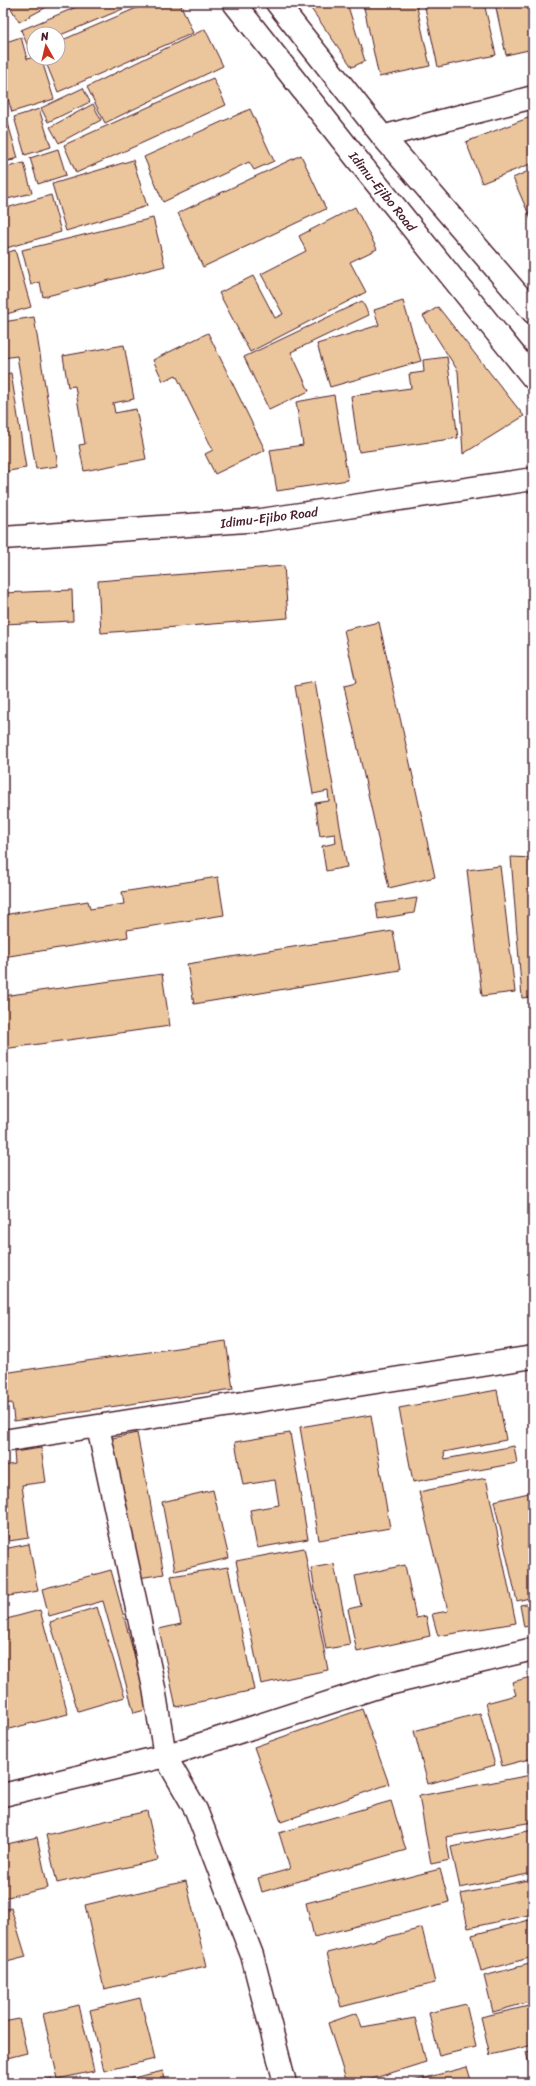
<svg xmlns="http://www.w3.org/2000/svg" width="536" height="2086" font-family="Sriracha,sans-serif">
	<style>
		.building { fill: #ebc59c; stroke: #4a1f2b }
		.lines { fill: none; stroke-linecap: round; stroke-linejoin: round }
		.street-casing { stroke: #4a1f2b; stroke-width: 25 }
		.secondary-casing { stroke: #4a1f2b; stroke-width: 25 }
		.street { stroke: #fff; stroke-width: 22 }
		.secondary { stroke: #fff; stroke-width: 22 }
		.labels { text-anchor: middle; stroke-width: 3.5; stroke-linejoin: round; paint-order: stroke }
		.street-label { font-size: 13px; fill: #4a1f2b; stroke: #fff }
	</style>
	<rect width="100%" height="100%" fill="#fff"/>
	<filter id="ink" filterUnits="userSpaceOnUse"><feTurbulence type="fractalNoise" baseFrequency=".025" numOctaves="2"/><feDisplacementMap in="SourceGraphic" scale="8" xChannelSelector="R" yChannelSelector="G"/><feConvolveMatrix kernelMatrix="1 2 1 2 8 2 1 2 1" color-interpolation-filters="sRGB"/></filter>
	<g filter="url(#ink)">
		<!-- building -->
		<g class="building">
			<path d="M8,3H54L19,22Z"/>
			<path d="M86,3H137L58,36V34H34V47L29,49L21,30Z"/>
			<path d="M148,3H180L193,33L58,92L44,58H58V42Z"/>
			<path d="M307,3H347L365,61L352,67Z"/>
			<path d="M363,3H416L430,66L379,77Z"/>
			<path d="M424,3H484L496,55L438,67Z"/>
			<path d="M495,3H533V49L506,55Z"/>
			<path d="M205,29L223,66L105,123L87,87Z"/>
			<path d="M21,37L27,59L34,57L41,58L54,99L12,112L3,83V43Z"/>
			<path d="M213,78L226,105L76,173L64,145Z"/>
			<path d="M83,88L90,102L48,122L41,108Z"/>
			<path d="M93,104L101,120L59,143L50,127Z"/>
			<path d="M39,109L51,147L25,155L14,117Z"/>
			<path d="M250,109L274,161L254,170L249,162L163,202L144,157Z"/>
			<path d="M533,116V163L482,183L466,142Z"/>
			<path d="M3,121H8L14,160L3,162Z"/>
			<path d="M9,127L18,158L3,162V129Z"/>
			<path d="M58,149L66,175L38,184L30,158Z"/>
			<path d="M301,155L326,209L203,267L178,213Z"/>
			<path d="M133,160L147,206L66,231L52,184Z"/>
			<path d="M24,163L32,193L3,200V168Z"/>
			<path d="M533,169V224L513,178Z"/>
			<path d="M51,195L61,232L3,249V209Z"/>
			<path d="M355,207L377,249L350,262L366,292L250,352L219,293L253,276L275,318L283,314L261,274L306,251L299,236Z"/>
			<path d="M153,218L165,266L43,297L40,282L31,285L22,250Z"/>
			<path d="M15,250L31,307L3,315V254Z"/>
			<path d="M362,301L369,315L291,352L309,391L269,410L244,357Z"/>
			<path d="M403,301L421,361L330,387L317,344L379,325L374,310Z"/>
			<path d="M438,307L524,416L463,454L458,371L423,316Z"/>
			<path d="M34,317L58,466L36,469L17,356L3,358V322Z"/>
			<path d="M208,333L265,450L215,474L205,454L213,450L176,375L163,381L153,360Z"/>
			<path d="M124,345L134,399L113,403L115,413L136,409L146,459L84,471L79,445L85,444L75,386L68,387L63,356Z"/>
			<path d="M447,357L458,438L359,452L351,396L411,388L409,374L424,372L423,360Z"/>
			<path d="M11,373L26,468L3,472V374Z"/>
			<path d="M334,395L348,480L277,491L270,450L303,445L296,402Z"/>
			<path d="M284,566L288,618L101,633L98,581Z"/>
			<path d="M72,590L73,621L3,624V593Z"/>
			<path d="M379,622L435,877L389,888L344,686L356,683L344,630Z"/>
			<path d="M315,682L347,867L326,871L322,846L336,843L335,834L320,836L315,803L329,801L328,791L313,794L295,686Z"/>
			<path d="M511,857L533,858V997L522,998Z"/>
			<path d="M500,866L515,992L482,996L467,870Z"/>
			<path d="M218,877L224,915L127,930L128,937L3,957V915L88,901L90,909L124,904L122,892Z"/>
			<path d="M417,898L414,913L378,919L376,904Z"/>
			<path d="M393,931L400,970L194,1004L187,964Z"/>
			<path d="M162,974L170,1026L3,1049V996Z"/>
			<path d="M226,1341L233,1389L14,1421L12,1403L3,1404V1373Z"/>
			<path d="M497,1390L506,1440L444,1452L445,1459L514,1446L517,1463L413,1482L399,1408Z"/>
			<path d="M371,1415L390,1528L319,1540L300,1427Z"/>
			<path d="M137,1433L164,1574L139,1578L112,1438Z"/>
			<path d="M290,1433L308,1539L257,1548L250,1510L279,1505L275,1480L243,1485L235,1442Z"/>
			<path d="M41,1448L46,1482L22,1485L29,1538L9,1541L3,1498V1466L15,1464L14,1452Z"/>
			<path d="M486,1478L516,1623L438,1636L432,1614L448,1611L419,1492Z"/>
			<path d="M213,1490L229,1558L175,1571L162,1502Z"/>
			<path d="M533,1492V1597L517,1601L494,1501Z"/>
			<path d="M29,1544L38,1591L3,1597V1549Z"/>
			<path d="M304,1548L328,1670L261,1684L236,1561Z"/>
			<path d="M334,1564L350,1645L326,1649L311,1568Z"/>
			<path d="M405,1565L416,1618L426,1616L430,1636L357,1652L348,1609L361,1606L355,1576Z"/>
			<path d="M228,1567L254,1690L176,1707L159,1629L181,1624L171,1576Z"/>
			<path d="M111,1570L149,1709L134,1713L103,1601L49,1616L42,1589Z"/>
			<path d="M533,1603V1625L524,1627L520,1605Z"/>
			<path d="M97,1607L125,1697L78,1711L50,1622Z"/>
			<path d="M40,1610L68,1714L5,1730L3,1721V1620Z"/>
			<path d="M531,1677L533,1686V1758L502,1766L486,1703L516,1695L512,1682Z"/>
			<path d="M362,1709L389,1784L281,1822L254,1747Z"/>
			<path d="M480,1713L495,1765L428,1784L414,1731Z"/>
			<path d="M530,1767H533V1822L446,1837L450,1860L431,1864L419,1796L531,1775Z"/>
			<path d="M391,1801L406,1850L262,1892L258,1878L290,1869L279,1833Z"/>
			<path d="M147,1811L158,1860L57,1883L46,1835Z"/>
			<path d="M533,1830V1873L460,1888L451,1847Z"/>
			<path d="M37,1837L48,1888L3,1898V1845Z"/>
			<path d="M440,1869L449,1902L314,1937L306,1903Z"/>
			<path d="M533,1879V1914L468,1928L461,1894Z"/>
			<path d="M186,1881L206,1966L104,1989L85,1905Z"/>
			<path d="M11,1908L26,1957L3,1963V1910Z"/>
			<path d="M533,1919V1957L481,1971L472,1935Z"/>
			<path d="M422,1928L435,1983L341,2007L327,1953Z"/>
			<path d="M533,1963V2001L493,2012L484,1976Z"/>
			<path d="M140,1998L155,2059L104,2071L90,2010Z"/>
			<path d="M466,2004L476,2047L439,2056L429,2013Z"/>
			<path d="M79,2005L94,2071L58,2079L43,2014Z"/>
			<path d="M533,2005V2045L490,2055L481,2017Z"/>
			<path d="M357,2013L362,2027L415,2018L426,2062L359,2083H347L328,2023Z"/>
			<path d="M19,2019L27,2053L3,2059V2022Z"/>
			<path d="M533,2051V2081L526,2052Z"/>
			<path d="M467,2067L472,2083H406Z"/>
			<path d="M163,2071L166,2083H111Z"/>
			<path d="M52,2078L53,2083H28Z"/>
		</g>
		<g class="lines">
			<!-- street casing -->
			<g class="street-casing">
				<g id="street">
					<path d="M383,137C433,122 483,111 533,97"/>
					<path d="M98,1427L154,1688L165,1756L196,1810L252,1955L285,2083"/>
					<path d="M3,1441L533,1357"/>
					<path d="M3,1795L165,1756L380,1686L533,1649"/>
				</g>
			</g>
			<!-- secondary casing -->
			<g class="secondary-casing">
				<g id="secondary">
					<path d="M234,3L368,173L533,378"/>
					<path d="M277,3L383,137L533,312"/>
					<path d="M3,538L261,520L533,479"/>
				</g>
			</g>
			<!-- street -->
			<use href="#street" class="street"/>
			<!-- secondary -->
			<use href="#secondary" class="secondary"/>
		</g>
	</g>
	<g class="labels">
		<!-- street labels -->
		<g class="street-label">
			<text transform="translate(383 191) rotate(51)" y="5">Idimu-Ejibo Road</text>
			<text transform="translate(269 517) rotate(-7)" y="5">Idimu-Ejibo Road</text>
		</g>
	</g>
	<!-- margin -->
	<rect width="536" height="2086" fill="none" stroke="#fff" stroke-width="16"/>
	<rect x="8" y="8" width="520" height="2070" fill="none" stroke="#4a1f2b" stroke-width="1.5" filter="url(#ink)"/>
	<!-- north arrow -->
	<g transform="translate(46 46) rotate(352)"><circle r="19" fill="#ffffff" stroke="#b7a5aa"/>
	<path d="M0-3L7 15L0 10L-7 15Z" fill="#c8321e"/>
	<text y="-6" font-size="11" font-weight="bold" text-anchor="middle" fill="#4a1f2b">N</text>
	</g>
</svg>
